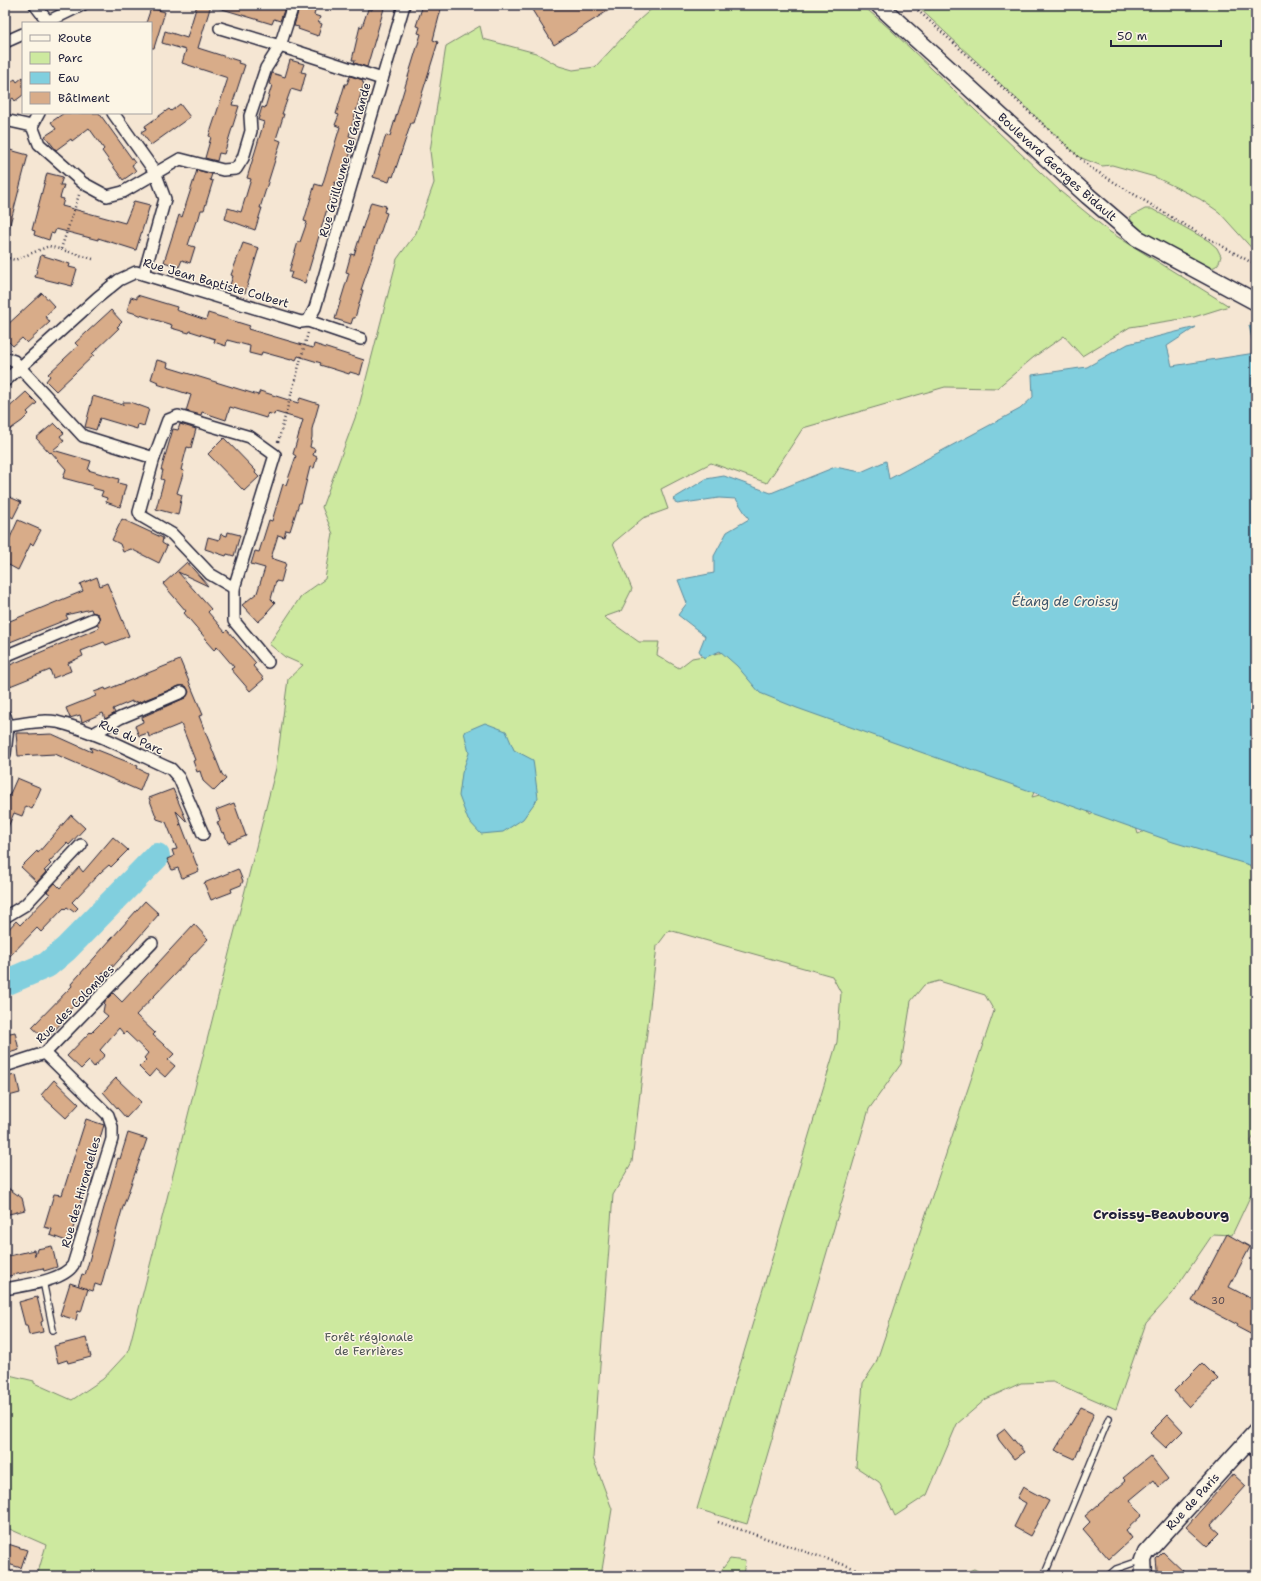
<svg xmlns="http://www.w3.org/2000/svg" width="1261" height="1581" font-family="'Shantell Sans',sans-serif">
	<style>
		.green { fill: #cde99f; stroke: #78866d }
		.water { fill: #81cfde; stroke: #5b8a9d }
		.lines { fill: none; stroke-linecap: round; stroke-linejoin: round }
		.river { stroke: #81cfde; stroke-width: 26 }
		.building { fill: #d8ac89; stroke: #22223b }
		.lane-casing { stroke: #22223b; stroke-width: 8 }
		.street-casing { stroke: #22223b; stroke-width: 14 }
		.secondary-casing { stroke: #22223b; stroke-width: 19 }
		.path { stroke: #22223b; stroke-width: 2.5; stroke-dasharray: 1 3; stroke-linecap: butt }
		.lane { stroke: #fcf5e5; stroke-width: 5.5 }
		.street { stroke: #fcf5e5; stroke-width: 11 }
		.secondary { stroke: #fcf5e5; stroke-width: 16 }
		.labels { text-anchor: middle; stroke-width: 3; stroke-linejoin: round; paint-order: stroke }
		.number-label { font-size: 10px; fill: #50444e }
		.street-label { font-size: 12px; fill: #22223b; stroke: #fcf5e5 }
		.park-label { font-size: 12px; fill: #4d5454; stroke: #fcf5e5 }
		.water-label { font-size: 13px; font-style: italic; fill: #3e566c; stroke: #fcf5e5 }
		.quarter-label { font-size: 14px; font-weight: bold; fill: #22223b; stroke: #fcf5e5 }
	</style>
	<rect width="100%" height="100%" fill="#f5e6d3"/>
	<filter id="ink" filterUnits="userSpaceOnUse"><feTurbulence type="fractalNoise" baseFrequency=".025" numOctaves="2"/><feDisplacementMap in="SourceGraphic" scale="8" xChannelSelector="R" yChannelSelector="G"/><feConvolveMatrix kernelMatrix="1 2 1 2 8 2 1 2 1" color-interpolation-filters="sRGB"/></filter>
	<g filter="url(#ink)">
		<!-- green -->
		<g class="green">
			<path d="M656,5H862L890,29L1061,192L1110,232L1229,306L1194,317L1130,327L1082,356L1064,336L1034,357L997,388L945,387L803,428L767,483L711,463L661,489L668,509L643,518L613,543L632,589L621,611L604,617L639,642H659L657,655L679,668L692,658L730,651L1040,778L1032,797L1063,789L1083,802L1090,815L1109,805L1131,810L1138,834L1156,826L1246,856L1253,873L1256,872V1132L1251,1141L1256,1153V1184L1232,1235L1213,1234L1172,1294L1146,1323L1116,1409L1053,1382L1021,1383L986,1399L957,1424L927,1495L895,1516L879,1482L856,1467L863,1383L876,1363L994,1011L985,995L939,981L924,985L911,1001L901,1064L869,1109L747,1524L697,1509L837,1042L841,993L832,976L669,930L657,946L632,1162L613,1195L593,1458L612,1509L601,1576H37L46,1545L5,1527V1374L34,1381V1383L72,1400L103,1379L128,1352L276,768L288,679L303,665L285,657L269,644L301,596L325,579L333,534L322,507L358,410L397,259L416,233L434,183L430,151L446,46L480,26L483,39L536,53L559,66L573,70L595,67L639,20Z"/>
			<path d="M916,5H1256V253L1219,212L1200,199L1155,177L1112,165L1102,166L1079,157Z"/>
			<path d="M1145,209H1152L1209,241L1217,248L1221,256C1219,263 1218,267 1210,268L1133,226L1130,217Z"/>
			<path d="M730,1559L745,1561L743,1576H717Z"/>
			<path d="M974,1569L987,1576H956Z"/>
		</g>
		<!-- water -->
		<g class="water">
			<path d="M1249,325L1256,329V867L1173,842L797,708L760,693L737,666L720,651L704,658L699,651L705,636L678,615L687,603L678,580L714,573V556L727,532L749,519L736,499L719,498L677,504L673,499L706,479L724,476L771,493L835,467L861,472L886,461L889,479L1020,409L1033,397L1032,375L1087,367L1128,344L1196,327L1167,346L1172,366L1255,353Z"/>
			<path d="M485,723L506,731L514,750L533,760L538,798L523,819L503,832L481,834L468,820L459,796L462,773L469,753L464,732Z"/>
		</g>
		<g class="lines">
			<!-- river -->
			<path class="river" d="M5,983L47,965L66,949L157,856"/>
		</g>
		<!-- building -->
		<g class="building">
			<path d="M197,5H211L198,48L239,61L238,63L245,65L232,105L239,106L224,154L219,153L217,161L205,158L211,137L209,136L228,78L182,63L186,50L162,43L165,31L187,38Z"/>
			<path d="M220,5H286L280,21L274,19L272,24L219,8Z"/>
			<path d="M300,5H317L314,15L320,17L318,22L322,24L318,36L298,29L299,27L294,26Z"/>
			<path d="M373,5H385L367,67L354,63L355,60H352L360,26L362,27L368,9L372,10Z"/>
			<path d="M423,5H442L433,40L438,42L413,123H411L393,177L391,176L389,182L373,177L386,135L390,136L421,34L418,33L420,27L416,26Z"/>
			<path d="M529,5H617L554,45Z"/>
			<path d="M151,8L165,12L154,48H151V23H146Z"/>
			<path d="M290,60L304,64L301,72L306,73L301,92L291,89L282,114H284L276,139L281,141L260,208H262L255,230L225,219L228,208L241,212L251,179L247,178L264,122L258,120L262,107L265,108L272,85L269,84L272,73L285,77Z"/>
			<path d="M350,76L363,80L362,82L364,83L349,136L355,138L341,184L335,182L305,283L290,278L292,272H289L298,242H300L307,222L304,221L315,184L322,186L340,127L335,125L339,115L336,114L345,84H347Z"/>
			<path d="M23,77V95L15,101L13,98L5,104V86L15,79L17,82Z"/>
			<path d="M180,104L190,117L151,145L141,132L146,129L145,126L169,109L171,111Z"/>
			<path d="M64,113H99L135,163L132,165L136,171L123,180L102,151L104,149L89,128L72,141L71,139L56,150L45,136L56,129L51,122Z"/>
			<path d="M10,150L28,155L9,228L5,227V166Z"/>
			<path d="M197,170L212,174L210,180L213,181L204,210H201L198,221H196L188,245L195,247L190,263L182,260L179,267L164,262L179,215L182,217Z"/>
			<path d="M47,173L63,177L60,185H64L60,198L64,199L62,206L125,223L134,201L150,205L136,250L98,238V240L56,229L54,234L51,233L49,240L34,235L35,231L32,230Z"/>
			<path d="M371,202L386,206L384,212L387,213L361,290H363L355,318H353L351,324L335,319L349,273L346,272L351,254L354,255Z"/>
			<path d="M243,243L259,248L245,293L229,288L233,276L231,275Z"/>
			<path d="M41,255L70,264L69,267L77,269L72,286L35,277Z"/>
			<path d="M42,293L55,307L45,316L50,322L27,343L22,338L13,346L5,338V327Z"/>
			<path d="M137,295L177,307L176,310L206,320L208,313L250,326L248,329L313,348L314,344L364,360L360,375L350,372L349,374L330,368L320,365L321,363L298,356L296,360L292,358L291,360L262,352L261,356L249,353L250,346L227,340L226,346L214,342L215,339L190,331L189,333L171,328L172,325L127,311L131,297L137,299Z"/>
			<path d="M111,310L122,322L117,327L119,328L92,354L94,355L56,391L46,381L50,376L48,374L78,346L75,343Z"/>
			<path d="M157,360L168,363L167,367L258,395L260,391L298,403L300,398L319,404L312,429V437L310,447L315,449L313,455L317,457L314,468L310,467L301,503H299L290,531L286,530L284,537L278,535L271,558L286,563L281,582L276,581L271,599L275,603L267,612L268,613L258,622L242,605L257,593L265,568L251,564L255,551L259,552L269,520L272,521L283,484L286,485L296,456L293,454L303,420L275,412L274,415L268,413L266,418L230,407L226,420L202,412L201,415L186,411L191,395L157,384L158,382L151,379Z"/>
			<path d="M26,392L37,403L27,412L29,414L22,421L5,433V411Z"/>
			<path d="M93,396L123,405V402H130L149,409L144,426L138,424L137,429L100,418L96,430L85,427Z"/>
			<path d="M54,423L64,433L60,436L64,441L53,450L91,461L88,470L119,479L118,483L126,485L120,507L106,502L107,498L101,496L103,491L92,488L93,486L63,478L66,469L51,452L50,453L36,438Z"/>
			<path d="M180,424L196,429L191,448L187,447L181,470L184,471L177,493L182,495L178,515L156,509L164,480L161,479L163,470H161L173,429L178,430Z"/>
			<path d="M224,438L256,471L255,473L259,477L244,491L208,454Z"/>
			<path d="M5,495L21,502L13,518L5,513Z"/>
			<path d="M122,519L163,538L162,543L167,546L159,563L131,549L123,552L120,544L112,540Z"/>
			<path d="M18,520L41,530L33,545L31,543L18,570L5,563V549Z"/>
			<path d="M228,532L240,535L234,556L227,554L226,556L205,549L208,537L219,540L221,534L227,536Z"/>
			<path d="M187,562L208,586L178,572L211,609L208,612L225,632L227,630L256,663L253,666L264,679L250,691L231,669L234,667L217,647L214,650L206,641L207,640L184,613L186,611L163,584Z"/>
			<path d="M97,577L100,586L107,583L129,636L106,645L104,642L81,651L83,656L68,663L71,671L53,678L50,670L10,686L5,667L99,628L97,624L100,619L98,614L92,612L91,609L66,615L68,619L5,644V623L83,591L80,584Z"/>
			<path d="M180,660L203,715L199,716L222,774L226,779L214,791L203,781L200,771L197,772L193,761L195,760L181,724L149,737L148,733L139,736L135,726L143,722L142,717L185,698L189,692L186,686H179L137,703V701L132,703V701L113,709L115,713L105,719L103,713L82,722L80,715L70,718L66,708L96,696L94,692L105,688L106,690Z"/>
			<path d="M16,733H29V735L52,734L92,752L90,747L138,766L137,768L147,773L140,791L55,754L18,756Z"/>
			<path d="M17,778L41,788L32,809L26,806L22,816L14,813L5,834V805Z"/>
			<path d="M173,789L187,822L176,811L181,824L179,825L181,824L199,871L182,878L178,868L172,870L167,859L174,856L172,850L177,849L166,822L157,819L149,798Z"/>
			<path d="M234,803L246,836L228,843L224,832L222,833L217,822L220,821L216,810Z"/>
			<path d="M71,815L85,828L69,845L67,843L49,862L51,864L44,871L46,872L37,882L21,867L37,851L38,853Z"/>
			<path d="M113,837L128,850L111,867L109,865L101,872L72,902L78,908L74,912L67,907L65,909L64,908L41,932L37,928L5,961V933L16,921L20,925L50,894L47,892L55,883L60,888L79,867L83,872Z"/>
			<path d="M238,869L243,881L241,885L231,889L232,892L211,900L204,883Z"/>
			<path d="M145,901L159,914L111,969L112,964L98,978L100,980L85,998L83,996L64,1016L66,1018L50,1035L48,1034L44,1038L32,1027L72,986L71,984Z"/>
			<path d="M194,924L208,939L136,1015L155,1033L153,1035L174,1054L168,1060L175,1066L165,1077L156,1069L149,1077L139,1067L146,1060L144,1058L148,1053L126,1032L124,1034L119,1028L100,1050L105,1055L94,1067L89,1061L81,1069L67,1056L90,1032L91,1033L108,1016L103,1012L105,1001L113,993L122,1002Z"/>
			<path d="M15,1032L19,1050L5,1054V1034Z"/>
			<path d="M16,1075L20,1093L5,1097V1077Z"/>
			<path d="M116,1078L141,1102L126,1118L103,1092Z"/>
			<path d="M54,1080L79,1104L66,1118L41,1095Z"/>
			<path d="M86,1119L104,1125L69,1242L50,1235L52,1229L44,1227L54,1194L62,1195Z"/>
			<path d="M128,1133L147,1139L122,1210L101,1286L95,1284L93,1291L78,1286L82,1274L85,1275L118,1158L120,1159Z"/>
			<path d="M5,1186L22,1198L25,1210L5,1215Z"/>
			<path d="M1227,1234L1250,1247L1229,1287L1256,1301V1337L1237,1327L1238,1325L1192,1301Z"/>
			<path d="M52,1246L57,1267L44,1271L43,1268L5,1277V1257L34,1250L35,1256L37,1249Z"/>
			<path d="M70,1283L88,1289L81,1312L78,1311L76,1320L60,1315Z"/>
			<path d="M37,1297L43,1321L41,1322L43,1332L29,1335L27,1325H25L19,1302Z"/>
			<path d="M86,1338L91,1357L68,1363L67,1360L58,1363L54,1346Z"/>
			<path d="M1202,1363L1218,1379L1189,1407L1174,1391Z"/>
			<path d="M1081,1407L1094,1413L1075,1459L1055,1450Z"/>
			<path d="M1168,1415L1183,1431L1166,1448L1150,1433Z"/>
			<path d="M1005,1429L1024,1452L1014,1459L999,1440L997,1435Z"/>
			<path d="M1150,1456L1168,1479L1159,1487L1154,1480L1130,1500L1142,1515L1126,1530L1132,1538L1109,1559L1083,1529L1090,1522L1085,1516L1126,1481L1123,1478Z"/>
			<path d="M1233,1474L1246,1486L1211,1525L1220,1533L1207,1546L1186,1527Z"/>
			<path d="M1023,1487L1049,1501L1030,1536L1014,1527L1026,1503L1017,1498Z"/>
			<path d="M5,1543L27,1550L21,1568L5,1563Z"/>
			<path d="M1163,1552L1188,1576H1163L1157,1570L1156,1559Z"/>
		</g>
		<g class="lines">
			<!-- lane casing -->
			<g class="lane-casing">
				<g id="lane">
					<path d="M43,1281L53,1330"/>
					<path d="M5,1574L9,1575"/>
					<path d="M1044,1576L1109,1418"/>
					<path d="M1108,1576L1116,1569L1142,1560"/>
				</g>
			</g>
			<!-- street casing -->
			<g class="street-casing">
				<g id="street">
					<path d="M35,5L49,23"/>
					<path d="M45,23L82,5"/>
					<path d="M220,28L280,46L293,5"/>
					<path d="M5,42L23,34"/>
					<path d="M39,113L32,126L39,144L83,183L107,196L123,192L180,159L223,170L236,169L243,158L251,131L250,116L266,68L280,46L382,79"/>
					<path d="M113,113L155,172L165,199L144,274"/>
					<path d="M5,120L32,126"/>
					<path d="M308,321L315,308L404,5"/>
					<path d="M5,358L14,361L83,436L154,458L139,512L141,516L172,534L210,574L234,588"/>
					<path d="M5,381L97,298L119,280L136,272L301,322L308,321L361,339"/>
					<path d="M154,458L168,420L178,416L250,437L275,455L234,588V621L268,662"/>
					<path d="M5,656L93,619"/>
					<path d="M5,716L8,726L5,754"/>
					<path d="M8,726C23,724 41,719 57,722C95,731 135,753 171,769L179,778L203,834"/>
					<path d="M93,734L120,718L182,692"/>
					<path d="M5,917L25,905L81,845"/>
					<path d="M5,1066L45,1053L152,943"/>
					<path d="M5,1289C24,1285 63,1281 73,1265L112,1139V1127L108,1115L45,1053"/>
					<path d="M1246,1443L1256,1451"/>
				</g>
			</g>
			<!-- secondary casing -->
			<g class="secondary-casing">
				<g id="secondary">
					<path id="s1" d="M879,5L1088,196L1137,238L1256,302"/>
					<path id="s2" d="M1144,1576L1143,1560L1146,1553L1256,1432"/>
				</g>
			</g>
			<!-- path -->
			<g class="path">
				<path d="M912,5L1091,168L1176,220L1256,265"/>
				<path d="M61,249L79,195"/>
				<path d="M5,257L15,260L49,246L93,259"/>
				<path d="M278,442L308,333"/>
				<path d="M718,1522L877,1576"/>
			</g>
			<!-- lane -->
			<use href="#lane" class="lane"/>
			<!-- street -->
			<use href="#street" class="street"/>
			<!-- secondary -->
			<use href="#secondary" class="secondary"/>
		</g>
	</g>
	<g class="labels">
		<!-- number labels -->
		<g class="number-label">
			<text x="1218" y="1304">30</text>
		</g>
		<!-- street labels -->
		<g class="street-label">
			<text transform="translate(345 160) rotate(-74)" y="4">Rue Guillaume de Garlande</text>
			<text dy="4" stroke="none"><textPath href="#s1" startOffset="241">Boulevard Georges Bidault</textPath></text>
			<text transform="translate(216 283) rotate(16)" y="4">Rue Jean Baptiste Colbert</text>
			<text transform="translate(131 737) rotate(24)" y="4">Rue du Parc</text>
			<text transform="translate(75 1004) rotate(-45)" y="4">Rue des Colombes</text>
			<text transform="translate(81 1192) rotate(-74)" y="4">Rue des Hirondelles</text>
			<text dy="4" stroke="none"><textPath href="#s2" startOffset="93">Rue de Paris</textPath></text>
		</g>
		<!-- park labels -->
		<g class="park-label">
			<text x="369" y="1341">Forêt régionale<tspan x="369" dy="14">de Ferrières</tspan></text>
		</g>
		<!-- water labels -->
		<g class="water-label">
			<text x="1065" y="606">Étang de Croissy</text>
		</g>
		<!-- quarter labels -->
		<g class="quarter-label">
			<text x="1161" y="1219">Croissy-Beaubourg</text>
		</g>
	</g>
	<!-- margin -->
	<rect width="1261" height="1581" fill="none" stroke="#fcf5e5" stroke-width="20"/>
	<rect x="10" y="10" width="1241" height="1561" fill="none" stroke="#22223b" stroke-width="1.5" filter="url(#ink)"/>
	<!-- legend -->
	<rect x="22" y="22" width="130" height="92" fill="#fcf5e5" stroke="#a5a1a1"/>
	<rect x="30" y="35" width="20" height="6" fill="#fcf5e5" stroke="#a5a1a1"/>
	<text x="58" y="42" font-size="12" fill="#22223b">Route</text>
	<rect x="30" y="52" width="20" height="12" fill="#cde99f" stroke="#a5a1a1"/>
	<text x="58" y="62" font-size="12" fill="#22223b">Parc</text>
	<rect x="30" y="72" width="20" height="12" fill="#81cfde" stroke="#a5a1a1"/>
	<text x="58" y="82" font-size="12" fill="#22223b">Eau</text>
	<rect x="30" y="92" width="20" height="12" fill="#d8ac89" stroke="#a5a1a1"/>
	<text x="58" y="102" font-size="12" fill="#22223b">Bâtiment</text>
	<!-- scale -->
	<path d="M1111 40v6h110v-6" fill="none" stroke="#22223b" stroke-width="2"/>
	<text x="1117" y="40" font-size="12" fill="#22223b" stroke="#fcf5e5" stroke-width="3" paint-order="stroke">50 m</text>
</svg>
